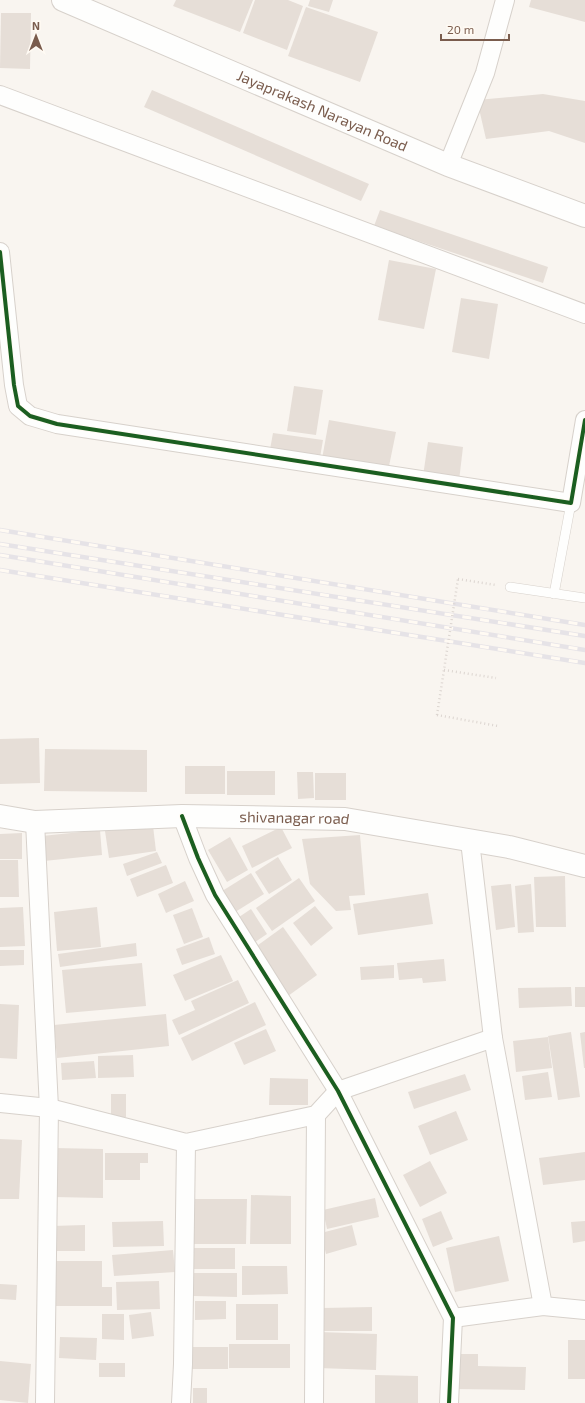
<svg xmlns="http://www.w3.org/2000/svg" width="585" height="1403" font-family="'Exo 2',sans-serif">
	<style>
		.building { fill: #e6ded7 }
		.lines { fill: none; stroke-linecap: round; stroke-linejoin: round }
		.service-casing { stroke: #d7d1cb; stroke-width: 10 }
		.minor-casing { stroke: #d7d1cb; stroke-width: 20 }
		.tertiary-casing { stroke: #d7d1cb; stroke-width: 24 }
		.path { stroke: #dcd5d0; stroke-width: 2.5; stroke-dasharray: 1 3; stroke-linecap: butt }
		.service { stroke: #fefefd; stroke-width: 9 }
		.minor { stroke: #fefefd; stroke-width: 18 }
		.tertiary { stroke: #fefefd; stroke-width: 22 }
		.rail-casing { stroke: #e6e3e7; stroke-width: 4.5 }
		.rail { stroke: #fffaf3; stroke-width: 3; stroke-dasharray: 9; stroke-linecap: butt }
		.path-bridge { stroke: #dcd5d0; stroke-width: 2.5; stroke-dasharray: 1 3; stroke-linecap: butt }
		.cycleway-casing { stroke: #fffaf3; stroke-width: 6 }
		.cycleway { stroke: #1b5e20; stroke-width: 4 }
		.labels { text-anchor: middle; stroke-width: 3; stroke-linejoin: round; paint-order: stroke }
		.street-label { font-size: 15px; fill: #7a5c4d; stroke: #fffaf3 }
	</style>
	<rect width="100%" height="100%" fill="#f9f5f0"/>
	<!-- building -->
	<g class="building">
		<path d="M176,0H253L240,32L173,6Z"/>
		<path d="M255,0H288L303,6L287,50L243,33Z"/>
		<path d="M310,0H333L329,12L308,6Z"/>
		<path d="M531,0H585V22L529,7Z"/>
		<path d="M306,7L378,32L360,82L288,56Z"/>
		<path d="M1,13H31L30,69L0,68Z"/>
		<path d="M152,90L369,184L361,201L144,107Z"/>
		<path d="M543,94L585,101V143L549,131L486,139L477,100Z"/>
		<path d="M380,210L548,267L543,283L374,226Z"/>
		<path d="M389,260L436,269L424,329L378,320Z"/>
		<path d="M461,298L498,304L489,359L452,352Z"/>
		<path d="M294,386L323,390L316,435L287,431Z"/>
		<path d="M329,420L396,432L388,471L322,459Z"/>
		<path d="M273,433L323,440L319,463L269,455Z"/>
		<path d="M428,442L463,447L459,481L423,476Z"/>
		<path d="M39,738L40,783L0,784V739Z"/>
		<path d="M45,749L147,750V792L44,791Z"/>
		<rect x="185" y="766" width="40" height="28"/>
		<rect x="227" y="771" width="48" height="24"/>
		<path d="M297,772H313L314,798L298,799Z"/>
		<rect x="315" y="773" width="31" height="27"/>
		<path d="M153,826L156,851L109,858L105,831Z"/>
		<path d="M281,827L292,848L252,868L242,846Z"/>
		<path d="M100,830L102,855L44,861L42,836Z"/>
		<path d="M22,833V859H0V834Z"/>
		<path d="M360,835L365,895L349,896L351,910L336,911L310,884L302,839Z"/>
		<path d="M230,837L248,870L227,882L208,850Z"/>
		<path d="M157,852L162,863L127,876L123,864Z"/>
		<path d="M278,857L292,880L269,894L255,872Z"/>
		<path d="M0,860H18L19,897H0Z"/>
		<path d="M166,865L173,883L137,897L130,879Z"/>
		<path d="M251,873L264,894L232,914L219,893Z"/>
		<path d="M565,876L566,927H536L534,877Z"/>
		<path d="M299,878L315,901L272,931L256,908Z"/>
		<path d="M185,881L194,901L166,913L158,894Z"/>
		<path d="M511,884L515,927L496,930L491,886Z"/>
		<path d="M531,884L534,932L518,933L515,886Z"/>
		<path d="M428,893L433,924L358,935L353,904Z"/>
		<path d="M315,906L333,928L311,946L293,923Z"/>
		<path d="M23,907L25,946L0,947V908Z"/>
		<path d="M97,907L101,947L57,951L54,912Z"/>
		<path d="M192,908L203,937L184,944L173,915Z"/>
		<path d="M251,909L267,934L252,944L236,919Z"/>
		<path d="M283,927L317,975L288,996L254,948Z"/>
		<path d="M209,937L215,954L182,965L176,949Z"/>
		<path d="M136,943L137,956L60,967L58,954Z"/>
		<path d="M0,950H24V965L0,966Z"/>
		<path d="M221,955L233,981L185,1001L173,975Z"/>
		<path d="M444,959L446,981L423,983L422,978L399,980L397,963Z"/>
		<path d="M142,963L146,1006L66,1013L62,970Z"/>
		<path d="M394,965V978L361,980L360,967Z"/>
		<path d="M238,980L249,1003L179,1035L172,1020L195,1010L191,1001Z"/>
		<path d="M571,987L572,1006L519,1008L518,988Z"/>
		<rect x="575" y="987" width="10" height="20"/>
		<path d="M255,1002L266,1025L192,1061L181,1038Z"/>
		<path d="M0,1004L19,1005L17,1059L0,1058Z"/>
		<path d="M166,1014L169,1046L57,1058L54,1025Z"/>
		<path d="M266,1029L276,1051L244,1065L234,1043Z"/>
		<path d="M571,1032L580,1097L558,1100L548,1036Z"/>
		<path d="M585,1032V1068H584L580,1033Z"/>
		<path d="M548,1037L552,1068L516,1072L513,1041Z"/>
		<path d="M133,1055L134,1077L98,1078V1056Z"/>
		<path d="M94,1061L96,1078L62,1080L61,1063Z"/>
		<path d="M548,1072L552,1097L525,1100L522,1076Z"/>
		<path d="M465,1074L471,1090L414,1109L408,1092Z"/>
		<path d="M270,1078L308,1079V1105H269Z"/>
		<rect x="111" y="1094" width="15" height="23"/>
		<path d="M456,1111L468,1140L430,1155L418,1126Z"/>
		<path d="M0,1139L22,1140L19,1199H0Z"/>
		<path d="M54,1148L103,1149V1198L54,1197Z"/>
		<path d="M585,1152V1180L543,1185L539,1158Z"/>
		<path d="M105,1153H148V1163H140V1180H105Z"/>
		<path d="M430,1161L447,1193L420,1207L403,1175Z"/>
		<path d="M251,1195L291,1196V1244H250Z"/>
		<path d="M375,1198L379,1217L327,1229L323,1210Z"/>
		<path d="M194,1199H247L246,1244H193Z"/>
		<path d="M441,1211L453,1239L433,1247L422,1219Z"/>
		<path d="M163,1221L164,1246L113,1247L112,1222Z"/>
		<path d="M585,1221V1241L573,1243L571,1222Z"/>
		<path d="M85,1225V1251H53L52,1226Z"/>
		<path d="M352,1225L357,1245L326,1254L321,1233Z"/>
		<path d="M499,1236L509,1281L455,1292L446,1248Z"/>
		<rect x="188" y="1248" width="47" height="21"/>
		<path d="M173,1250L175,1272L114,1276L112,1255Z"/>
		<path d="M56,1261H102V1287H112V1306H56Z"/>
		<path d="M242,1266H287L288,1294L242,1295Z"/>
		<path d="M193,1273H237V1297L193,1296Z"/>
		<path d="M159,1281L160,1309L117,1310L116,1282Z"/>
		<path d="M0,1284L17,1285L16,1300L0,1299Z"/>
		<path d="M195,1301H226V1319L195,1320Z"/>
		<rect x="236" y="1304" width="42" height="36"/>
		<path d="M372,1307V1331H323V1308Z"/>
		<path d="M151,1312L154,1336L132,1339L129,1315Z"/>
		<path d="M102,1314H124V1340L102,1339Z"/>
		<path d="M319,1332L377,1334L376,1370L318,1368Z"/>
		<path d="M60,1337L97,1338L96,1360L59,1358Z"/>
		<rect x="568" y="1340" width="17" height="39"/>
		<rect x="229" y="1344" width="61" height="24"/>
		<rect x="189" y="1347" width="39" height="22"/>
		<path d="M455,1354H478V1366L526,1367L525,1390L455,1389Z"/>
		<path d="M0,1361L31,1364L28,1403L0,1400Z"/>
		<rect x="99" y="1363" width="26" height="14"/>
		<path d="M375,1375L418,1376V1403H375Z"/>
		<rect x="193" y="1388" width="14" height="15"/>
	</g>
	<g class="lines">
		<!-- service casing -->
		<g class="service-casing">
			<g id="service">
				<path d="M510,587L585,598"/>
				<path d="M554,594L571,503"/>
			</g>
		</g>
		<!-- minor casing -->
		<g class="minor-casing">
			<g id="minor">
				<path d="M0,95L585,314"/>
				<path d="M448,165L485,73L505,0"/>
				<path d="M0,252L14,385L18,406L30,416L57,424L571,503L585,420"/>
				<path d="M182,816L198,858L215,895L338,1091L453,1318L449,1403"/>
				<path d="M35,822L49,1108L45,1403"/>
				<path d="M470,841L493,1038L543,1306L585,1310"/>
				<path d="M0,1103L49,1108L186,1143L316,1115L338,1091L493,1038"/>
				<path d="M453,1318L543,1306"/>
				<path d="M181,1403L183,1364L186,1143"/>
				<path d="M314,1403L316,1115"/>
			</g>
		</g>
		<!-- tertiary casing -->
		<g class="tertiary-casing">
			<g id="tertiary">
				<path id="s1" d="M63,0L448,165L585,216"/>
				<path id="s2" d="M0,816L35,822L182,816L345,819L509,847L585,866"/>
			</g>
		</g>
		<!-- path -->
		<g class="path">
			<path d="M458,579L496,585"/>
			<path d="M444,670L496,678"/>
			<path d="M437,715L498,726"/>
		</g>
		<!-- service -->
		<use href="#service" class="service"/>
		<!-- minor -->
		<use href="#minor" class="minor"/>
		<!-- tertiary -->
		<use href="#tertiary" class="tertiary"/>
		<!-- rail casing -->
		<g class="rail-casing">
			<g id="rail">
				<path d="M0,530L585,625"/>
				<path d="M0,544L585,636"/>
				<path d="M0,555L585,650"/>
				<path d="M0,570L585,663"/>
			</g>
		</g>
		<!-- rail -->
		<use href="#rail" class="rail"/>
		<!-- path-bridge -->
		<path class="path-bridge" d="M437,715L458,579"/>
		<!-- cycleway casing -->
		<g class="cycleway-casing">
			<g id="cycleway">
				<path d="M0,252L14,385L18,406L30,416L57,424L571,503L585,420"/>
				<path d="M182,816L198,858L215,895L338,1091L453,1318L449,1403"/>
			</g>
		</g>
		<!-- cycleway -->
		<use href="#cycleway" class="cycleway"/>
	</g>
	<g class="labels">
		<!-- street labels -->
		<g class="street-label">
			<text dy="5" stroke="none"><textPath href="#s1" startOffset="282">Jayaprakash Narayan Road</textPath></text>
			<text dy="5" stroke="none"><textPath href="#s2" startOffset="295">shivanagar road</textPath></text>
		</g>
	</g>
	<!-- north arrow -->
	<g transform="translate(36 36)" stroke="#fffaf3" stroke-width="3" paint-order="stroke">
	<path d="M0-3L7 15L0 10L-7 15Z" fill="#7a5c4d"/>
	<text y="-6" font-size="11" font-weight="bold" text-anchor="middle" fill="#7a5c4d">N</text>
	</g>
	<!-- scale -->
	<path d="M441 34v6h68v-6" fill="none" stroke="#7a5c4d" stroke-width="2"/>
	<text x="447" y="34" font-size="12" fill="#7a5c4d" stroke="#fffaf3" stroke-width="3" paint-order="stroke">20 m</text>
</svg>
